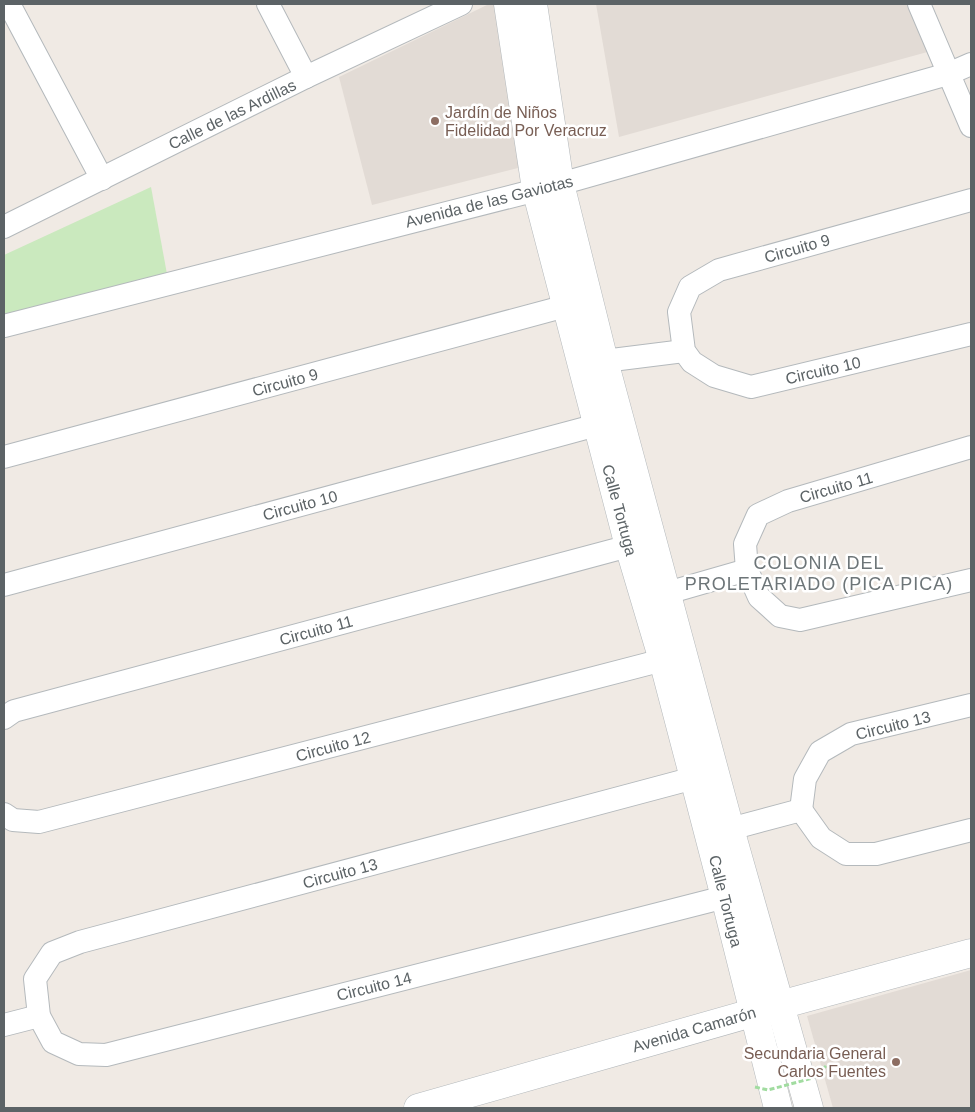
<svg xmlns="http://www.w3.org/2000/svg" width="975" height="1112" font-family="Arial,sans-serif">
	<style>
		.education { fill: #e2dbd5 }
		.green { fill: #cae9be }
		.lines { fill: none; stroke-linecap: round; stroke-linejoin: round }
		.minor-casing { stroke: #b4b9bc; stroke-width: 24 }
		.tertiary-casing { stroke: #b4b9bc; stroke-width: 29 }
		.minor { stroke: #fff; stroke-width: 22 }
		.tertiary { stroke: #fff; stroke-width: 28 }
		.path-bridge { stroke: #a1dca0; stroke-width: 3; stroke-dasharray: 5 2.5; stroke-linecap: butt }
		.education-dot { fill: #8d6e63; stroke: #fff; stroke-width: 2 }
		.labels { text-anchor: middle; stroke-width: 5; stroke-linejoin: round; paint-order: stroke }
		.education-label { font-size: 16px; fill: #785e54; stroke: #fff; text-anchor: start }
		.street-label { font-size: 16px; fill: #5c6366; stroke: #fff }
		.neighbourhood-label { font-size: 18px; letter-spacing: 1px; fill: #6d7578; stroke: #fff }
	</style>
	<rect width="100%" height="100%" fill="#f0eae4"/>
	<!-- education -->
	<g class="education">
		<path d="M489,4H501L526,166L372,205L339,77Z"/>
		<path d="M596,4H912L931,51L619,137Z"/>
		<path d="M971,970V1108H833L807,1016Z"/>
	</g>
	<!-- green -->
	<path class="green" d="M151,187L167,274L4,315V255Z"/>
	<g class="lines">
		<!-- minor casing -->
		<g class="minor-casing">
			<g id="minor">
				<path d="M9,4L102,179"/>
				<path d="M268,4L306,77"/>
				<path d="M919,4L971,126"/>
				<path d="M971,200L719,270L690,287L679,312L684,351L692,362L714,376L751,387L971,334"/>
				<path d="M4,227L306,77L461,4"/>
				<path d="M4,326L560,184L948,74L971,64"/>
				<path d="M589,365L604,361L684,351"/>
				<path d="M971,447L788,501L758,515L745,544L747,570L759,597L780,616L800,620L971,580"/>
				<path d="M4,457L566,306"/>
				<path d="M4,585L597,425"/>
				<path d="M667,593L747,570"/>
				<path d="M4,718L14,711L629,546"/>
				<path d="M694,778L80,942L52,953L35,979L39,1016L53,1042L79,1054L106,1055L725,897"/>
				<path d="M801,810L805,779L820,752L851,734L971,705"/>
				<path d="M801,810L821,838L846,854H876L971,830"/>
				<path d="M4,814L13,820L39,822L663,660"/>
				<path d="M715,834L730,829L801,810"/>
				<path d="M4,1025L39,1016"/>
			</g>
		</g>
		<!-- tertiary casing -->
		<g class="tertiary-casing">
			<g id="tertiary">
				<path d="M508,4L536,189L629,546L663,660L694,778L725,897L778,1108"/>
				<path d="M533,4L560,184L604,361L730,829L780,1005L809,1108"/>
				<path d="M418,1108L780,1005L971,953"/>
			</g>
		</g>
		<!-- minor -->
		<use href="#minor" class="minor"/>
		<!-- tertiary -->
		<use href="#tertiary" class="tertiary"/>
		<!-- path-bridge -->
		<path class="path-bridge" d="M755,1087L768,1090L813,1078L826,1066"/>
	</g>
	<!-- markers -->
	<g class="education-dot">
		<circle cx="435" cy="121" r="5"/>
		<circle cx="896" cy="1062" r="5"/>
	</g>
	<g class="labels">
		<!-- education labels -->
		<g class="education-label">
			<text x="445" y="118">Jardín de Niños<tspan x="445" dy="18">Fidelidad Por Veracruz</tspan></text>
			<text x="886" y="1059" text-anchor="end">Secundaria General<tspan x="886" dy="18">Carlos Fuentes</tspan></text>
		</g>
		<!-- street labels -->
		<g class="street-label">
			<text transform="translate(232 114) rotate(-26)" y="6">Calle de las Ardillas</text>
			<text transform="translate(489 201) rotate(-14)" y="6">Avenida de las Gaviotas</text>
			<text transform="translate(797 248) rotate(-16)" y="6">Circuito 9</text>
			<text transform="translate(823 370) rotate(-13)" y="6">Circuito 10</text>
			<text transform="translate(285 382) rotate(-15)" y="6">Circuito 9</text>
			<text transform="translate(836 487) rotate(-16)" y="6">Circuito 11</text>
			<text transform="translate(300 505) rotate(-15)" y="6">Circuito 10</text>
			<text transform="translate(620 510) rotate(75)" y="6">Calle Tortuga</text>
			<text transform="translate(316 630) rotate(-15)" y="6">Circuito 11</text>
			<text transform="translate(893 725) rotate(-14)" y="6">Circuito 13</text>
			<text transform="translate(333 746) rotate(-15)" y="6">Circuito 12</text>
			<text transform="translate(340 873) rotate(-15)" y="6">Circuito 13</text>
			<text transform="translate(726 901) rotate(76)" y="6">Calle Tortuga</text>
			<text transform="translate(374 986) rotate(-14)" y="6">Circuito 14</text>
			<text transform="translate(694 1029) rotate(-16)" y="6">Avenida Camarón</text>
		</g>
		<!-- neighbourhood labels -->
		<g class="neighbourhood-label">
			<text x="819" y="569">COLONIA DEL<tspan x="819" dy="21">PROLETARIADO (PICA PICA)</tspan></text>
		</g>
	</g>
	<!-- border -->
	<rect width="975" height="1112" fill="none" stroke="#5c6366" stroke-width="10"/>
</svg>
